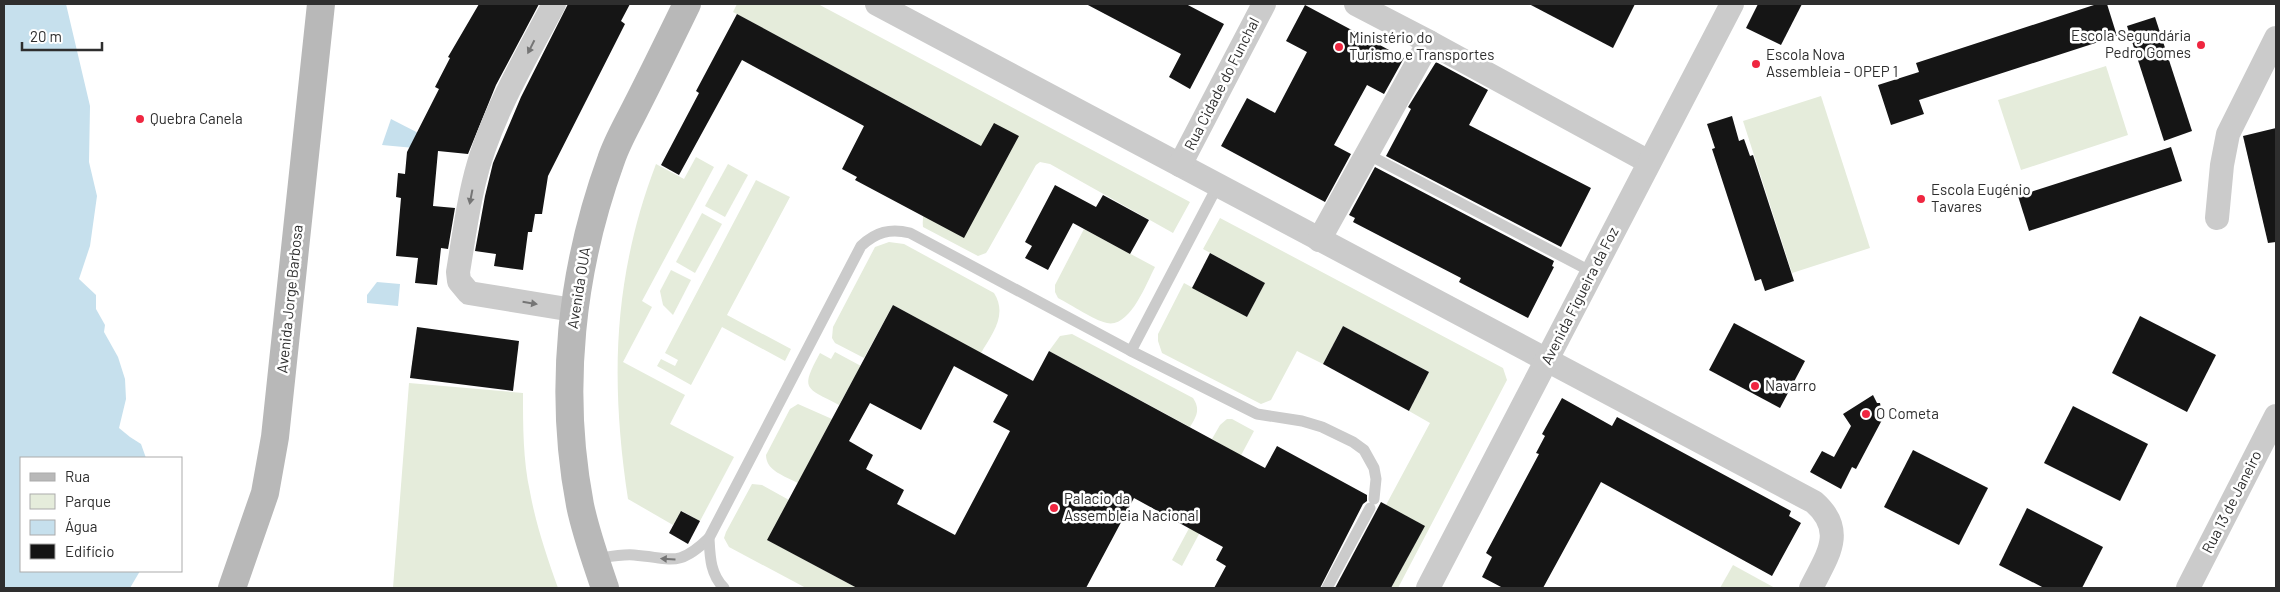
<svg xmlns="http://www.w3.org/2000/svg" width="2280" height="592" font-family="Barlow,sans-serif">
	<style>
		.green { fill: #e5ecdb }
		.water { fill: #c6e0ed }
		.building { fill: #151515; fill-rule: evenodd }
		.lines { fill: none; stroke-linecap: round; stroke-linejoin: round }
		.lane { stroke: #cbcbcb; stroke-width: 11 }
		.street { stroke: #cbcbcb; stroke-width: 24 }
		.secondary { stroke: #b8b8b8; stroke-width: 28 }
		.oneway { fill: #757575 }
		.poi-dot { fill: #ef2640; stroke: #fff; stroke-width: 2 }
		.labels { text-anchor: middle; stroke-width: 5; stroke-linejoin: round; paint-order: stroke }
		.poi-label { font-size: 15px; fill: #2e2e2e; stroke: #fff; text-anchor: start }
		.street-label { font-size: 15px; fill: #2e2e2e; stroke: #fff }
	</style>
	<rect width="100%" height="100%" fill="#fff"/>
	<!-- green -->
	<g class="green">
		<path d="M737,4H818L1190,202L1173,233L1050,164L1040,162L1036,165L988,250L986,253L978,256L923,227C919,197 960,166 976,143L733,12Z"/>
		<path d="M2106,66L2128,135L2021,170L1998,100Z"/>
		<path d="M1821,96L1870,248L1792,273L1743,121Z"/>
		<path d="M696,157L714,167L642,301L652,307L623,362L685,395L670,424L734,457L700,521L682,511L673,525L628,499C610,380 613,277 656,164L684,179Z"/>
		<path d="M728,164L748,175L725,217L705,206Z"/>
		<path d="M756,180L790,197L727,315L791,349L785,361L722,327L691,385L657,366L661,359L675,366L678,360L665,353Z"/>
		<path d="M702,213L722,224L695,273L676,262Z"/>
		<path d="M1220,218L1503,368L1507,380L1398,588H1391L1424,526L1386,505L1430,423L1409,411L1429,372L1343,326L1323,364L1297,351L1271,400L1261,404L1162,353L1158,341V334L1184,283L1247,317L1265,283L1203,249Z"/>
		<path d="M1084,229L1155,267C1146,284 1130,328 1107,323C1093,320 1072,305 1058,298L1055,292V285Z"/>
		<path d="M889,242L904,244L994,293C1008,315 992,334 981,353L893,305L864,358L835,343L832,338L833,327L875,247Z"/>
		<path d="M671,270L691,280L673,315L663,305L660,291Z"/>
		<path d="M1072,334L1193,398C1201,410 1196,417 1190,427L1049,351L1060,336Z"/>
		<path d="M835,352L861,366L839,405C805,387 800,390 820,353L831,359Z"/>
		<path d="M409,383L523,393C523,426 523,460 530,492C536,525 547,557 558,588H393Z"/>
		<path d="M798,404L832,419L798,483C785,476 766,471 766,455L790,409Z"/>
		<path d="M1227,419H1232L1254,431L1182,566L1172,560L1231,450L1212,439L1220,425Z"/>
		<path d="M752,484L762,485L789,500L768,540L857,588H806L729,547L724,538L726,532Z"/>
		<path d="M1733,565L1775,588H1720Z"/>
	</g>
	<!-- water -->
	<g class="water">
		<path d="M4,4H66L90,106L89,162L97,196L90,246L79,279L96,295V309L105,325L104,332L118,357L125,379L126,399L119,428L130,437L141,444L146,458H21V571H140L130,588H4Z"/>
		<path d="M391,119L430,139L425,149L382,145Z"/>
		<path d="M377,282L400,284L398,306L367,303V295Z"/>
	</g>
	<!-- building -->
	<g class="building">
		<path d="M479,4H539L496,85L468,154L438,151L433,206L455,208L448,249L441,248L437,285L415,283L418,258L396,256L401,198L396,197L398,173L405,174L407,152L439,89L435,87L450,58L448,57Z"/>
		<path d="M568,4H630L621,21L625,24L548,176L542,214H535L532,232H528L523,270L494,266L496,254L475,251L485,196L493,163L521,97Z"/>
		<path d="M1086,4H1186L1224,24L1190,89L1169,77L1181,54Z"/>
		<path d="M1529,4H1635L1613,48Z"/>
		<path d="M1758,4H1802L1781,45L1746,28Z"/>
		<path d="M2097,4H2107L2117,36L1919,100L1924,114L1891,125L1878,85L1919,72L1916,63Z"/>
		<path d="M1305,5L1404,58L1384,94L1367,85L1334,145L1351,154L1325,202L1221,146L1247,98L1275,113L1307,52L1286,41Z"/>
		<path d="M737,14L981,146L994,123L1019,136L964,238L855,180L857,177L842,169L864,126L742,60L679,175L661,165L699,93L696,91Z"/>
		<path d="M2155,17L2192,131L2164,141L2127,26Z"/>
		<path d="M1436,62L1488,90L1469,125L1591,188L1561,247L1386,156L1411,109L1408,107Z"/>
		<path d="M1732,116L1739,141L1744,139L1750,156L1753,155L1794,281L1765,291L1761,279L1755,281L1712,149L1715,148L1707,124Z"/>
		<path d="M2276,128V242L2268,243L2243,136Z"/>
		<path d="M2171,147L2182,181L2029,231L2018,196Z"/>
		<path d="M1375,167L1554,261L1552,266L1554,267L1528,318L1459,282L1461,278L1353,222L1355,218L1349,215Z"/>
		<path d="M1055,185L1096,207L1103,195L1149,220L1130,254L1073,223L1048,270L1025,258L1032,246L1025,242Z"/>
		<path d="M1210,253L1265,283L1247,317L1192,288Z"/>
		<path d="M893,305L1033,381L1049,351L1265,468L1277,446L1367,495V501L1363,504L1320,588H1214L1226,566L1216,560L1223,547L1134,498L1086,588H857L767,540ZM954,366L1008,395L993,422L1010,431L955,535L897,504L904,490L866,469L873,455L849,441L870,403L921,430Z"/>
		<path d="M2140,316L2216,355L2187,412L2112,373Z"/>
		<path d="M1734,323L1805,361L1780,408L1709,370Z"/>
		<path d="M1343,326L1429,372L1409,411L1323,364Z"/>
		<path d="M417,327L519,341L513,391L410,378Z"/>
		<path d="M1873,395L1877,403H1880L1883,418L1856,469L1852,467L1841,489L1810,472L1822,451L1834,457L1851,426L1843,414Z"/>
		<path d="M1562,398L1612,426L1617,417L1791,511L1789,516L1801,523L1772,576L1601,482L1543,588H1503L1482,577L1492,557L1486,553L1539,454L1536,453L1545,436L1542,434Z"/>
		<path d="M2073,406L2148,444L2120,501L2044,463Z"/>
		<path d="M1913,450L1988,488L1959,545L1884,507Z"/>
		<path d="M1381,502L1425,526L1391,588H1335Z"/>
		<path d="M2027,508L2103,547L2082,588H2044L1999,565Z"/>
		<path d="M681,511L700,521L688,544L669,533Z"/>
	</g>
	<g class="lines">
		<!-- lane -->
		<g class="lane">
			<path d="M1367,154L1592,272"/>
			<path d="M1131,351L1218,185"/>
			<path d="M595,559C608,557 621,554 634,555C672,558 678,568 709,538"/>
			<path d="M724,588C710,574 710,556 709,538L861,246C876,232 890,228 910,233L1131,351L1257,414L1302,421L1322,427L1353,442L1364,450L1374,468L1376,479L1374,499"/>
			<path d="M1327,588L1370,508"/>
		</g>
		<!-- street -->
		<g class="street">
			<path d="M554,4C525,59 488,121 474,182C467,211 463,242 458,272L459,281L469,293L573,310"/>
			<path d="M877,4L1814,502C1847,531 1827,556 1811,588"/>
			<path d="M1429,42L1649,162"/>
			<path d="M1180,165L1264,4"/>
			<path d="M2217,218L2222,165L2228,134L2276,38"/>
			<path d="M1319,240L1429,42L1356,4"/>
			<path d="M1428,588L1732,4"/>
			<path d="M2188,588L2276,416"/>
		</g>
		<!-- secondary -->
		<g class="secondary">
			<path d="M232,588L265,493L275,437L321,4"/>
			<path d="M605,588C596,561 586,534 580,505C558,390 571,270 611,160C617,142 627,125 635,109C653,74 670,39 687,4"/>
		</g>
	</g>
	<!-- one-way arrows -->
	<defs><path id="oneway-solid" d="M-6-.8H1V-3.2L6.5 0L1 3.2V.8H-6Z" transform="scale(1.25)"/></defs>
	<g class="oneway">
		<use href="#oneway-solid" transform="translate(531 47) rotate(117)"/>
		<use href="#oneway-solid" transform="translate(471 197) rotate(101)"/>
		<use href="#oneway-solid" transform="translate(530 303) rotate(9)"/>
		<use href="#oneway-solid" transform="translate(668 559) rotate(-177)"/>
	</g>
	<!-- markers -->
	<g class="poi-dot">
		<circle cx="2201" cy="45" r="5"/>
		<circle cx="1339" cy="47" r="5"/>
		<circle cx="1756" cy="64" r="5"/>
		<circle cx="140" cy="119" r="5"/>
		<circle cx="1921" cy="199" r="5"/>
		<circle cx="1755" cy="386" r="5"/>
		<circle cx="1866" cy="414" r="5"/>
		<circle cx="1054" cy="508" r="5"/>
	</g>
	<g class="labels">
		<!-- poi labels -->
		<g class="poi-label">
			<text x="2191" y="41" text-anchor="end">Escola Segundária<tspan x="2191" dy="17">Pedro Gomes</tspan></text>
			<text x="1349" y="43">Ministério do<tspan x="1349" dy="17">Turismo e Transportes</tspan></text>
			<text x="1766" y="60">Escola Nova<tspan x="1766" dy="17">Assembleia – OPEP 1</tspan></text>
			<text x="150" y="124">Quebra Canela</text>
			<text x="1931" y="195">Escola Eugénio<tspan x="1931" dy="17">Tavares</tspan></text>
			<text x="1765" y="391">Navarro</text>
			<text x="1876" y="419">O Cometa</text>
			<text x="1064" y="504">Palacio da<tspan x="1064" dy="17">Assembleia Nacional</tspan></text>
		</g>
		<!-- street labels -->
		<g class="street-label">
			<text transform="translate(1222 84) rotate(-63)" y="5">Rua Cidade do Funchal</text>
			<text transform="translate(579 288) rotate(-81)" y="5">Avenida OUA</text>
			<text transform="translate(1580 296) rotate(-63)" y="5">Avenida Figueira da Foz</text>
			<text transform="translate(290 299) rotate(-84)" y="5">Avenida Jorge Barbosa</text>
			<text transform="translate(2232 502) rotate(-63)" y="5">Rua 13 de Janeiro</text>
		</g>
	</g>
	<!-- border -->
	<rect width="2280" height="592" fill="none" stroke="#2e2e2e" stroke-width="10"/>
	<!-- legend -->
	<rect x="20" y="457" width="162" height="115" fill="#ffffff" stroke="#ababab"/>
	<rect x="30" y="473" width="25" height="8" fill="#b8b8b8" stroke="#ababab"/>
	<text x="65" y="482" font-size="15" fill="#2e2e2e">Rua</text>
	<rect x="30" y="494" width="25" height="15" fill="#e5ecdb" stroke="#ababab"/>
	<text x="65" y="507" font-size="15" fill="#2e2e2e">Parque</text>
	<rect x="30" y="520" width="25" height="15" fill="#c6e0ed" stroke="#ababab"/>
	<text x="65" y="532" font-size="15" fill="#2e2e2e">Água</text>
	<rect x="30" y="544" width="25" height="15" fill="#151515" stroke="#ababab"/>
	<text x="65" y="557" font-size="15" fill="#2e2e2e">Edifício</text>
	<!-- scale -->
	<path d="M22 42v8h80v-8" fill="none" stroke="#2e2e2e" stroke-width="2.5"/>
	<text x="30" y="42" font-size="15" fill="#2e2e2e" stroke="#ffffff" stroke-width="4" paint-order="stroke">20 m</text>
</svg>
